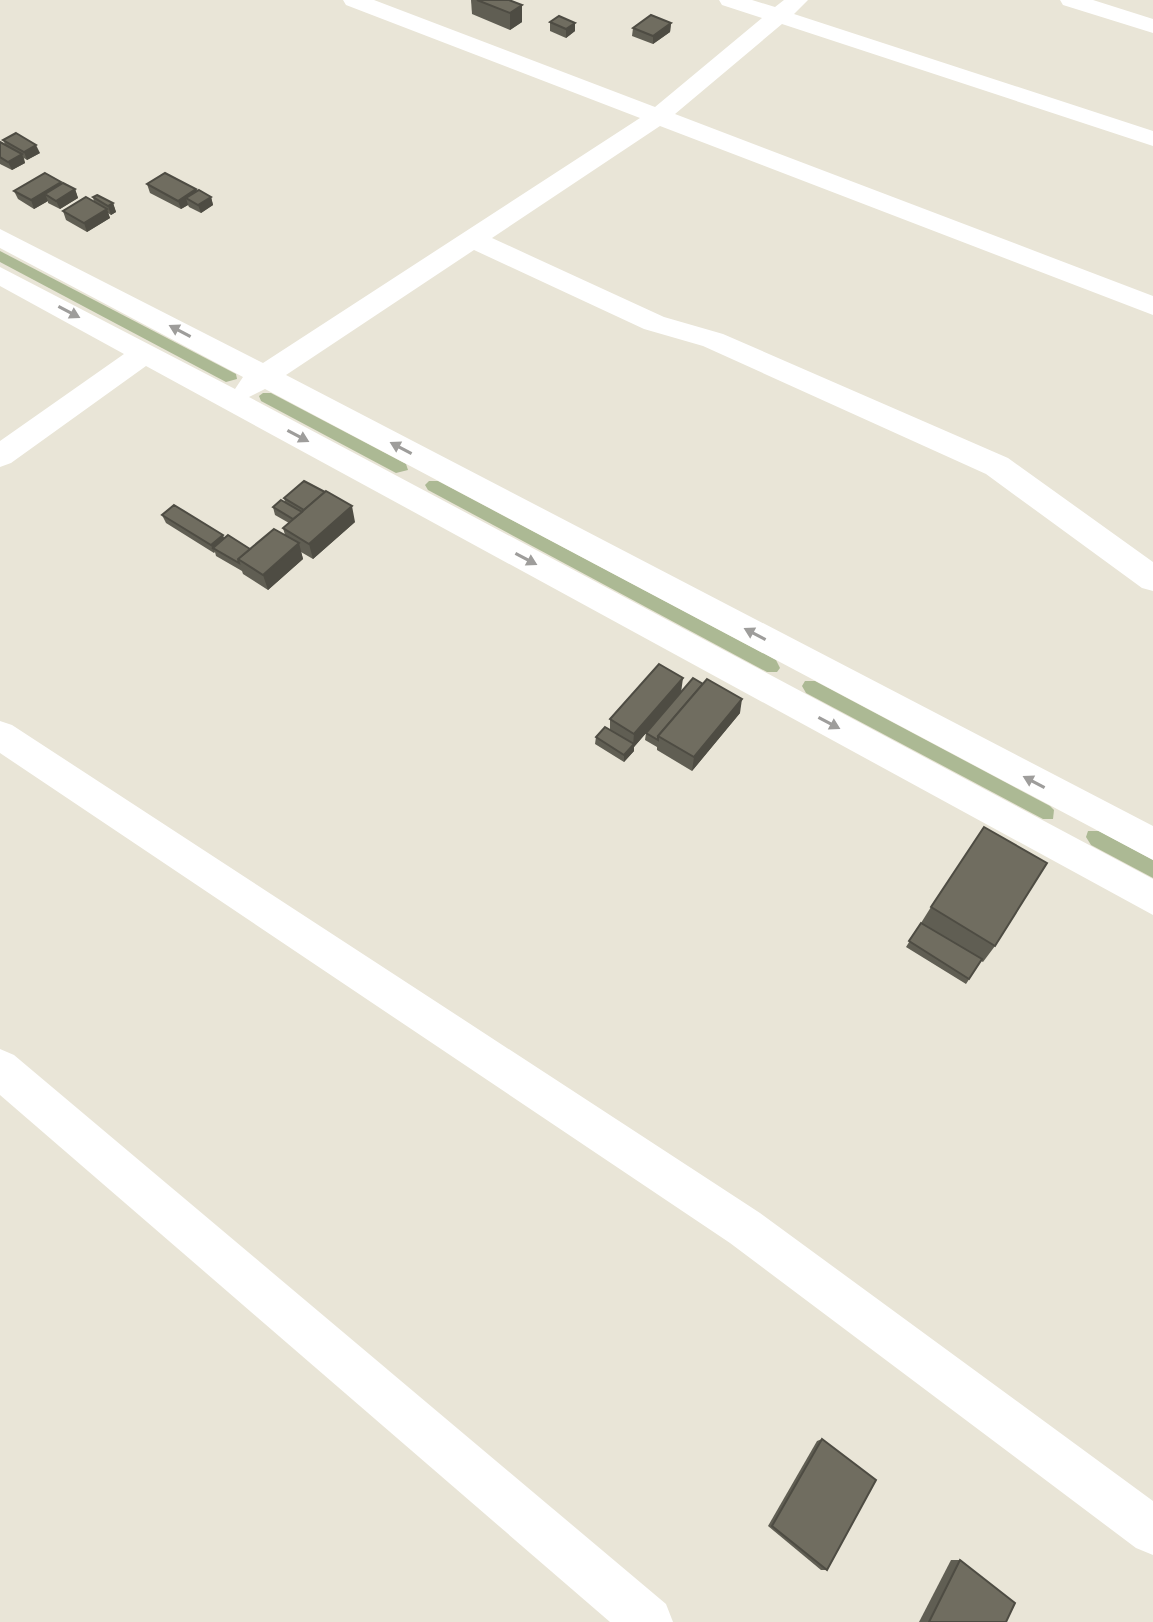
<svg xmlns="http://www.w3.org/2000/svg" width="1153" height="1622" font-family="Raleway,sans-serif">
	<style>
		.green { fill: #acb994 }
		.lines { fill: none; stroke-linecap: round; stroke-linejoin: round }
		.minor { fill: #fff; fill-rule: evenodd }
		.wall { fill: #605e53 }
		.shaded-wall { fill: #4e4c43 }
		.building { fill: #706d60; stroke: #4e4c43; stroke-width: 2 }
		.oneway { fill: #9e9d9b }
	</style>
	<rect width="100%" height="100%" fill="#e9e5d7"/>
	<!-- green -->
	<g class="green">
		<path d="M0,251L236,374L237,379L226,382L0,262Z"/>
		<path d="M263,393H271L406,464L408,470L396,473L261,401L259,396Z"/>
		<path d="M429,481H438L776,660L780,668L777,672H767L428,490L425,485Z"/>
		<path d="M805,681H815L1050,806L1054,810L1053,819H1043L806,693L802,686Z"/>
		<path d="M1088,831H1099L1153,860V878L1091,845L1086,837Z"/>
	</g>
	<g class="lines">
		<!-- minor -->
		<g class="minor">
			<path d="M343,0H374L655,107L762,18L722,5L719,0H752L775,7L784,0H808L794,14L1153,131V146L782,24L675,114L1153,296V315L660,126L492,238L664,317L723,334L1008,458L1153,562V591L1142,588L986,474L703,346L644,329L474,250L286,375L1153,826V860L265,389L249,397L1153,879V915L146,366L11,463L0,467V441L124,354L0,286V267L235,389L243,377L0,248V229L263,363L640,118L346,5Z"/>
			<path d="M1060,0H1093L1153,19V33L1063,5Z"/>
			<path d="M0,721L12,725L760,1213L1153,1501V1555L1136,1548L730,1243L0,753Z"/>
			<path d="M0,1049L14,1055L666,1604L673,1622H610L0,1095Z"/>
		</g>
	</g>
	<!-- wall -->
	<g class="wall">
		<path d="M471,0H509L522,5V22L510,30L472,14Z"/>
		<path d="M550,22L575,31L566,38L550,31Z"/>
		<path d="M671,23L670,32L653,44L632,36L633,28Z"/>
		<path d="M3,140L40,153L27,160L24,158L25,163L12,170L0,164V142L5,144Z"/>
		<path d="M62,184L75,189L78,198L60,209L48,203V201L34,209L18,199L14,191Z"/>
		<path d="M147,184L196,189L197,191L211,197L213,205L201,213L189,207L188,205L181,209L150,193Z"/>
		<path d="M93,197L113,203L116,212L111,215L108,213L110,218L87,232L66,220L63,211L94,202Z"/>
		<path d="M284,498L355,522L313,559L301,552L303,559L268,590L243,574L242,571L216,556L215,552L214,553L166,523L162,515L250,549L285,535L283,528L289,523L275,515L273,507L285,502Z"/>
		<path d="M681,692L740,713L692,771L657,750V747L645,740L646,733L634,747V751L624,762L595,744L596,737L610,730V719Z"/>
		<path d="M931,907L995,946L983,962L981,961L966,984L906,947Z"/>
		<path d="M822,1439L827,1570H821L768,1526L817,1441Z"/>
		<path d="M951,1560H960L1006,1622H919Z"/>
	</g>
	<!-- shaded-wall -->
	<g class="shaded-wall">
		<path d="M522,5V22L510,30V13Z"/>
		<path d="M575,23V31L566,38V29Z"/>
		<path d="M671,23L670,32L653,44V36Z"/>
		<path d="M36,145L40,153L27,160L24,152Z"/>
		<path d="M22,154L25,163L12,170L8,162Z"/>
		<path d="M61,182L64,191L45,194L48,201L34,209L31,200Z"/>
		<path d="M75,189L78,198L60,209L56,201Z"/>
		<path d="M196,189L199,198H186L188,205L181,209L178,201Z"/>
		<path d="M211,197L213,205L201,213L198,205Z"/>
		<path d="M113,203L116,212L111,215L108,206Z"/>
		<path d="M107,209L110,218L87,232L84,223Z"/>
		<path d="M352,506L355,522L313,559L309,544Z"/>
		<path d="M223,535L226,543L213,548L214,553L211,545Z"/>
		<path d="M299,543L303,559L268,590L263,575Z"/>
		<path d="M683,678L681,693L634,747V751L624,762V755L633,745L634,734Z"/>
		<path d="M742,699L740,713L692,771L694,757Z"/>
	</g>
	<!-- building -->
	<g class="building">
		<path d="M477,0H509L522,5L510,13Z"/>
		<path d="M651,15L671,23L653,36L633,28Z"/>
		<path d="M559,16L575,23L566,29L550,22Z"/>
		<path d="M16,133L36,145L24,152L3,140Z"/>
		<path d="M0,142L22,154L8,162L0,157Z"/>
		<path d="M45,173L61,182L31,200L14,191Z"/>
		<path d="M165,173L196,189L178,201L147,184Z"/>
		<path d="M63,183L75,189L56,201L45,194Z"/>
		<path d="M199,190L211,197L198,205L186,198Z"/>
		<path d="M97,195L113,203L108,206L93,197Z"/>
		<path d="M86,197L107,209L84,223L63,211Z"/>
		<path d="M304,481L325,492L304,510L284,498Z"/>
		<path d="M326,491L352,506L309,544L283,528Z"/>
		<path d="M281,500L302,512L293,519L273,507Z"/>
		<path d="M174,505L223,535L211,545L162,515Z"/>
		<path d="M274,529L299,543L263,575L238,559Z"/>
		<path d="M228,535L250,549L238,559L239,563L213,548Z"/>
		<path d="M659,664L683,678L634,734L610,719Z"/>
		<path d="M693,678L703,684L658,736V740L646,733Z"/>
		<path d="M707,679L742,699L694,757L658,736Z"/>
		<path d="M605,727L634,744L624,755L596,737Z"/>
		<path d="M984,827L1047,863L995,946L931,907Z"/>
		<path d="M921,923L982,959L969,979L909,941Z"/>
		<path d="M822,1439L876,1480L827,1570L772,1526Z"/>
		<path d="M960,1560L1015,1603L1006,1622H929Z"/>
	</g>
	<!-- one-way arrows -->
	<defs><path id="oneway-solid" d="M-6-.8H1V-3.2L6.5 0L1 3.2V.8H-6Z" transform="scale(2)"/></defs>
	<g class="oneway">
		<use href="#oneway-solid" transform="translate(69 312) rotate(28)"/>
		<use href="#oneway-solid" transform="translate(180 331) rotate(-152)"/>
		<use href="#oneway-solid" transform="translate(298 436) rotate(28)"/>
		<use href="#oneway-solid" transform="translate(401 448) rotate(-152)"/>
		<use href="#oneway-solid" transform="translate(526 559) rotate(28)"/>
		<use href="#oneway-solid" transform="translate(755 634) rotate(-152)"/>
		<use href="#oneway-solid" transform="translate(829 723) rotate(28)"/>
		<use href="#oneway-solid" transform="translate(1034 782) rotate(-152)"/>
	</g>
</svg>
